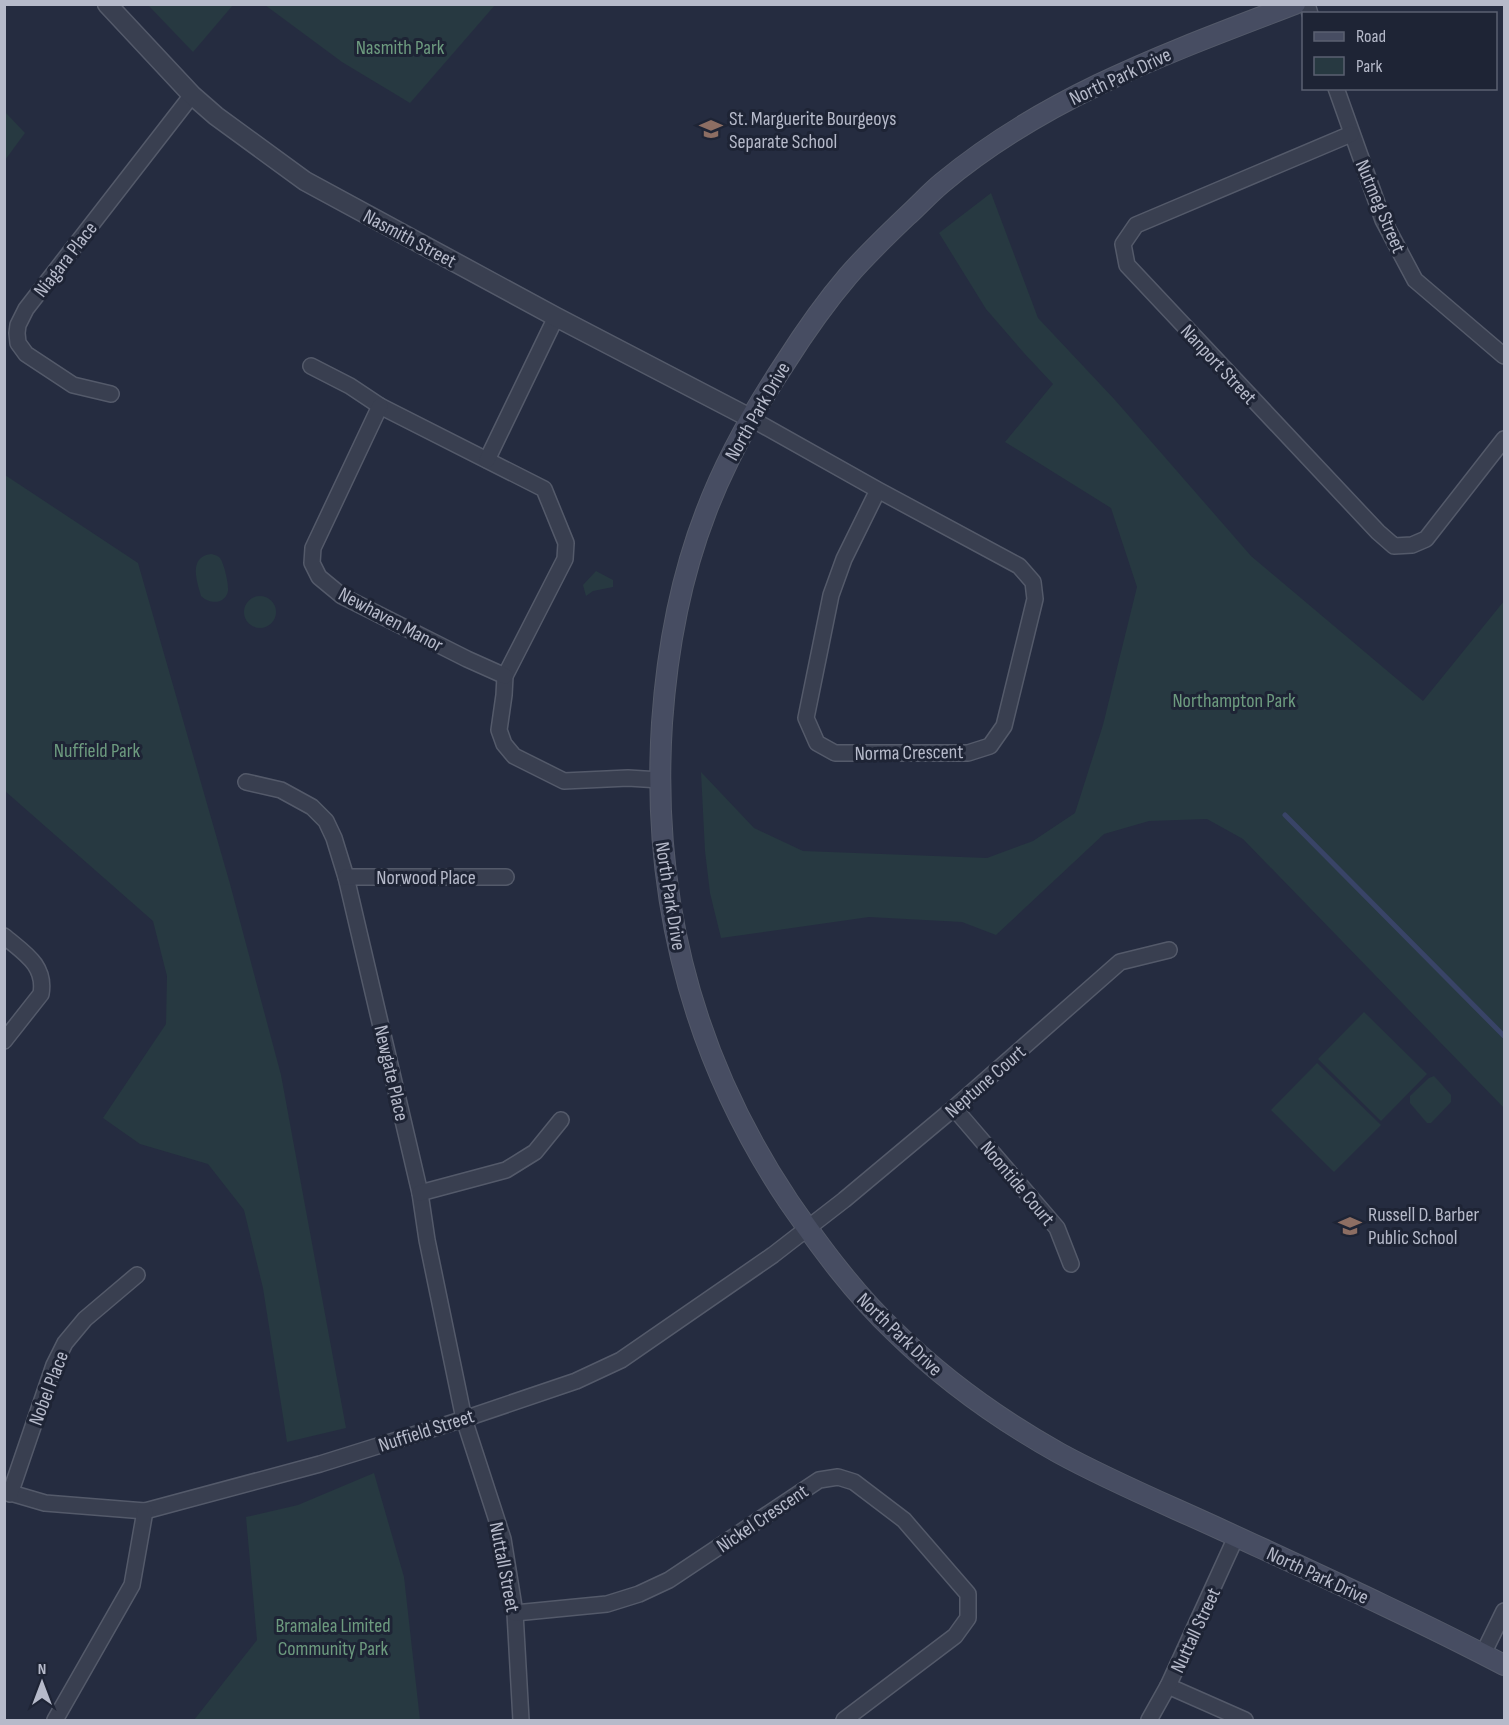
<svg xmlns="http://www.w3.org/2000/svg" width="1509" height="1725" font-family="'Sofia Sans Condensed',sans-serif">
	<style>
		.green { fill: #273941 }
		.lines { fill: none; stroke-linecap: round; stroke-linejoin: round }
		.stream { stroke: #394467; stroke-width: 5 }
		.minor-casing { stroke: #545a6a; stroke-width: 18 }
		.tertiary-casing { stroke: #545a6a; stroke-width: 21 }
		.secondary-casing { stroke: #545a6a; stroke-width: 22 }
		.minor { stroke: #393f50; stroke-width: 15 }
		.tertiary { stroke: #393f50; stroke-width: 18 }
		.secondary { stroke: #474d62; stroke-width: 20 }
		.labels { text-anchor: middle; stroke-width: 6; stroke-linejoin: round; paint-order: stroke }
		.park-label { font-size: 20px; fill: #6d9b7f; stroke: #1e2435 }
		.street-label { font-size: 20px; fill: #b6baca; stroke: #1e2435 }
		.poi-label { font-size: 20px; fill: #b6baca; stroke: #1e2435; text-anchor: start }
	</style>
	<rect width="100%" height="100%" fill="#252c40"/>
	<!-- green -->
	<g class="green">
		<path d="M148,5H233L193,52Z"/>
		<path d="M265,5H495L410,103L342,62Z"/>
		<path d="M5,112L25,133L5,160H4Z"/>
		<path d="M991,193L1038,318L1115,400L1251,556L1423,701L1504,601V1108L1243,839L1207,819L1149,821L1104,834L996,935L962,922L869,917L721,938L710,893L705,851L701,772L754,828L803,851L987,858L1033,841L1075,813L1103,725L1137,587L1111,508L1005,442L1053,384L1024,353L986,309L939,233Z"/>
		<path d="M5,475L138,563L230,884L281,1075L346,1428L287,1442L263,1288L244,1210L208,1164L140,1144L103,1118L166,1024L167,976L153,921L5,791Z"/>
		<path d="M211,554C215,555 217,555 220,558C224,563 229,585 228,591C225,605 209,604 201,596C197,581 188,557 211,554Z"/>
		<path d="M596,571L613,580V587L593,591L586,596L583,585Z"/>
		<circle cx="260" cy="612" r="16"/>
		<path d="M1364,1012L1427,1074L1381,1121L1318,1059Z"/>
		<path d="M1317,1063L1381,1125L1334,1172L1271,1110Z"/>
		<path d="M1434,1076L1451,1095V1102L1431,1123H1427L1410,1103V1096L1429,1078Z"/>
		<path d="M374,1473L404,1577L420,1720H194L257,1640L246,1517L298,1505Z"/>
	</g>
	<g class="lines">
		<!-- stream -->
		<path class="stream" d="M1285,815L1504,1036"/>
		<!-- minor casing -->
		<g class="minor-casing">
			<g id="minor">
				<path d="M1307,4L1310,14"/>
				<path d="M1336,88L1383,220L1415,280L1504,356"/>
				<path d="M1351,134L1136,225L1123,244L1127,265L1378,532L1394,546L1412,545L1426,539L1504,439"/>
				<path d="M311,366L350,386L380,406L544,489L566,543L565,559L505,676L504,695L499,730L504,744L514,756L564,781L628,778L660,780"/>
				<path d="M111,394L73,385L26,354L18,343L17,333L18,325L26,309L192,95"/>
				<path d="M380,406L313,548L312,563L319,577L342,596L467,659L505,676"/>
				<path d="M750,418L878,490L1019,566L1033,582L1035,599L1004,726L990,746L968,753H835L817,743L806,718L831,595L844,559L878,490"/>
				<path d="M487,460L556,317"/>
				<path d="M246,782L281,790L312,807L326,821L334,838L346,877L420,1193L427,1240L464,1419L503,1539L515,1613L521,1720"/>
				<path d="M346,877H506"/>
				<path d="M4,936C24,953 46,965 41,994L4,1041"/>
				<path d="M954,1108L1057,1228L1071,1264"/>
				<path d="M420,1193L506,1170L535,1152L561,1120"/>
				<path d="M4,1491L45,1503L145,1511L320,1464L464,1419L576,1381L621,1360L773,1255L844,1200L954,1108L1120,962L1169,950"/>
				<path d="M10,1494L54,1365L65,1343L85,1319L137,1275"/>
				<path d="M515,1613L607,1604L639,1594L669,1580L819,1480L838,1477L854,1482L904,1520L968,1594V1618L955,1636L844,1720"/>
				<path d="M1483,1654L1504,1611"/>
				<path d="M1168,1686L1245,1720"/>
				<path d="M55,1720L132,1585L145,1511"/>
				<path d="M1149,1720L1168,1686L1236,1537"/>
			</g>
		</g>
		<!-- tertiary casing -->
		<g class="tertiary-casing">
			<path id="tertiary" d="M107,4L192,95L216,116L305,181L556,317L750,418"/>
		</g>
		<!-- secondary casing -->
		<g class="secondary-casing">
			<path id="secondary" d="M1295,4C1170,52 1046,96 942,183C930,193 919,205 907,216C887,235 867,254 848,276C825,303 804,333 785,363C754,410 726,459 706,512C680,579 667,651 662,723C651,897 692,1057 789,1202C821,1248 854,1293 895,1332C944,1380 1000,1420 1059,1453C1112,1482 1168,1505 1222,1530C1317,1574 1412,1617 1504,1665"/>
		</g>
		<!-- minor -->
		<use href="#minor" class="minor"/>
		<!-- tertiary -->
		<use href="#tertiary" class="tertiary"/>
		<!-- secondary -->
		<use href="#secondary" class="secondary"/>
	</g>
	<!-- icons -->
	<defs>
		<g id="school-bare" transform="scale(1.8)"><path d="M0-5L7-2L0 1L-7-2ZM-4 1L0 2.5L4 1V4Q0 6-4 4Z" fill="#8d6e63" stroke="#1e2435" stroke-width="2.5" paint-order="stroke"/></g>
	</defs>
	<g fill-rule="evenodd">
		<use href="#school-bare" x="711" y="129"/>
		<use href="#school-bare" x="1350" y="1226"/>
	</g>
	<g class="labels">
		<!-- park labels -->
		<g class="park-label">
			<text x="400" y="54">Nasmith Park</text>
			<text x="1234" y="707">Northampton Park</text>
			<text x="97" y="757">Nuffield Park</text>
			<text x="333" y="1632">Bramalea Limited<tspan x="333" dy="23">Community Park</tspan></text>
		</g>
		<!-- street labels -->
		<g class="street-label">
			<text transform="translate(1120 76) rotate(-25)" y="7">North Park Drive</text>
			<text transform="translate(1381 206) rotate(67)" y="7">Nutmeg Street</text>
			<text transform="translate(410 238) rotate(28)" y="7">Nasmith Street</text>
			<text transform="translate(65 259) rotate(-52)" y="7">Niagara Place</text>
			<text transform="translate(1219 364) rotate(47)" y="7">Nanport Street</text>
			<text transform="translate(757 411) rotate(-60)" y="7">North Park Drive</text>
			<text transform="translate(391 619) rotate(28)" y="7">Newhaven Manor</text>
			<text transform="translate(909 752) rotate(-1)" y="7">Norma Crescent</text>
			<text x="426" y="884">Norwood Place</text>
			<text transform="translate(671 896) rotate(81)" y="7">North Park Drive</text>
			<text transform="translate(392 1073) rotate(77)" y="7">Newgate Place</text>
			<text transform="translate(985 1081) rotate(-41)" y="7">Neptune Court</text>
			<text transform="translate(1018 1183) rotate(50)" y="7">Noontide Court</text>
			<text transform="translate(900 1334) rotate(44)" y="7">North Park Drive</text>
			<text transform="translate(48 1388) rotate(-69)" y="7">Nobel Place</text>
			<text transform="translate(426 1430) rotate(-18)" y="7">Nuffield Street</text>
			<text transform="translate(762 1518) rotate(-34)" y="7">Nickel Crescent</text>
			<text transform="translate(505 1567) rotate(79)" y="7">Nuttall Street</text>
			<text transform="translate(1318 1575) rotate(25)" y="7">North Park Drive</text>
			<text transform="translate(1195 1630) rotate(-65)" y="7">Nuttall Street</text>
		</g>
		<!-- poi labels -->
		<g class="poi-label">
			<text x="729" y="125">St. Marguerite Bourgeoys<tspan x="729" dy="23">Separate School</tspan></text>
			<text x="1368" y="1221">Russell D. Barber<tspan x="1368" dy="23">Public School</tspan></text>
		</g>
	</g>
	<!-- border -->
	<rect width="1509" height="1725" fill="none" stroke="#b6baca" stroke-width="12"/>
	<!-- legend -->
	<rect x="1302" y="12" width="195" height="78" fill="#1e2435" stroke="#5b6071" stroke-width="1.5"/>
	<rect x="1314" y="32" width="30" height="9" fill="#474d62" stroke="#5b6071" stroke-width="1.5"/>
	<text x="1356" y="42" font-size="18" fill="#b6baca">Road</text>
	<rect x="1314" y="57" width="30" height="18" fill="#273941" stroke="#5b6071" stroke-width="1.5"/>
	<text x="1356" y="72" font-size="18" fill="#b6baca">Park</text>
	<!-- north arrow -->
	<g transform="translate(42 1683)" stroke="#1e2435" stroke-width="4.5" paint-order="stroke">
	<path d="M0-4.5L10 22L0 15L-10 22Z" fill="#b6baca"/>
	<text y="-9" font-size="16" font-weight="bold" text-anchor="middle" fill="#b6baca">N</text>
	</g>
</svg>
